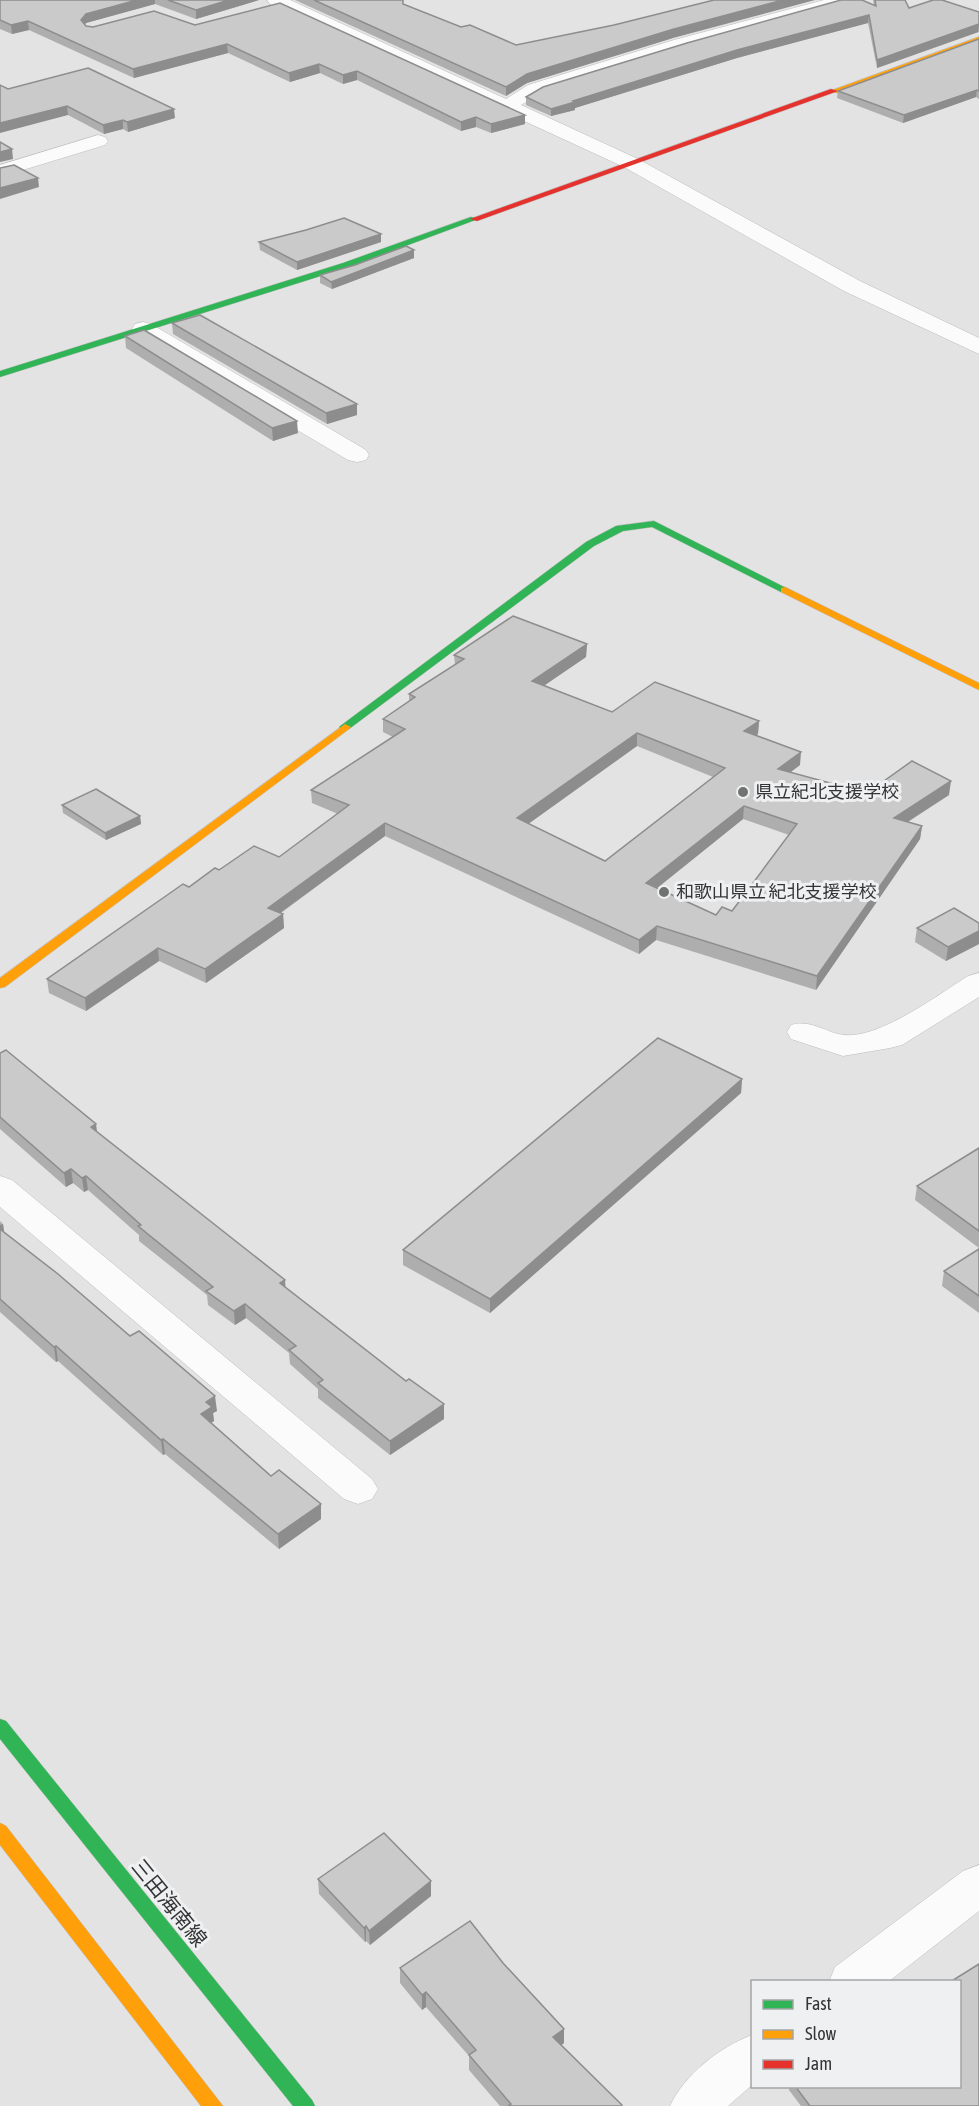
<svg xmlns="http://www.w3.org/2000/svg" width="979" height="2106" font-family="'Asap Condensed','Noto Sans JP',sans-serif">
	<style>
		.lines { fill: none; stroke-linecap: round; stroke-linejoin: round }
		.street-casing { stroke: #bcbcbd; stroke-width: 1 }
		.fast-casing { stroke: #bcbcbd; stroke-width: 1 }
		.slow-casing { stroke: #bcbcbd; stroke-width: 1 }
		.jam-casing { stroke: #bcbcbd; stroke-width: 1 }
		.street { fill: #fbfbfb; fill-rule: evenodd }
		.fast { fill: #30b455; fill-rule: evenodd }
		.slow { fill: #ff9f0a; fill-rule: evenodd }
		.jam { fill: #e5322d; fill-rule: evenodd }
		.wall { fill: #aeaeae; fill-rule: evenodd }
		.shaded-wall { fill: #8d8d8d }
		.building { fill: #cacaca; stroke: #8d8d8d; stroke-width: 1.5; fill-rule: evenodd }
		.poi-dot { fill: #717272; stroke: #eff0f2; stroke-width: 2 }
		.labels { text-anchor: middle; stroke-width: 6; stroke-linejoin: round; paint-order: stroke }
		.poi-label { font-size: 18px; fill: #343535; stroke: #eff0f2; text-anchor: start }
		.near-street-label { font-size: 21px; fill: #343535; stroke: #eff0f2 }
	</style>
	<rect width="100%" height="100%" fill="#e3e3e4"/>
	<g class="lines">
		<!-- street casing -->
		<g class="street-casing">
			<g id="street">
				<path d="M267,0H290L506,99L528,85L674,40L824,0H853L850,4L686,48L542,93L521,105L638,159L860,281L979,338V354L844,291L624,167L270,4Z"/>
				<path d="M98,135L105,137L108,141L105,145L0,177V165Z"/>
				<path d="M143,322L151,324L366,450L369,455L366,460L357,462L348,460L135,334L132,329L135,324Z"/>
				<path d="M979,973V997L902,1045L890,1048L843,1056L791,1039L787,1032L791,1025C812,1019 825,1033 844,1035C879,1039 938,995 968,976Z"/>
				<path d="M0,1176L12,1180L372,1479L378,1489L372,1499L358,1504L344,1499L0,1207Z"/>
				<path d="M979,1865V1911L888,1982H829L835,1967L963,1871Z"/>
				<path d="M752,2035V2085L728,2106H670C684,2075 720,2047 752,2035Z"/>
			</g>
		</g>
		<!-- fast casing -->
		<g class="fast-casing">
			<g id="fast">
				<path d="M471,217L478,219L349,267L0,377V371L343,263Z"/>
				<path d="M654,521L790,590L789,592H781L652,527L623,531L594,546L349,729L345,730L339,727L586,542L616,526Z"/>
				<path d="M0,1719L6,1721L312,2100L315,2106H293L0,1739Z"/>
			</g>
		</g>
		<!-- slow casing -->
		<g class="slow-casing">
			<g id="slow">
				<path d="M979,37V42L837,93L830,91Z"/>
				<path d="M785,587L979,683V690L781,592V588Z"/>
				<path d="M345,724L351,727L349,729L5,987L0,988V978Z"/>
				<path d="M0,1823L6,1826L223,2106H201L0,1845Z"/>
			</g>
		</g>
		<!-- jam casing -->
		<g class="jam-casing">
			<path id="jam" d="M831,89L838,91L477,221L470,219Z"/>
		</g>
		<!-- street -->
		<use href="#street" class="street"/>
		<!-- fast -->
		<use href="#fast" class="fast"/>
		<!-- slow -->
		<use href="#slow" class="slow"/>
		<!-- jam -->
		<use href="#jam" class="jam"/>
	</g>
	<!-- wall -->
	<g class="wall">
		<path d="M0,0H259L196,19L155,4L86,23L85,25L86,26L93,27L195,25L525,115V124L491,133L476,127L461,131L357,80L343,84L320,73L290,82L228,53L134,78L29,30L12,34L0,29Z"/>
		<path d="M295,0H403V4L461,27L516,45L673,38L527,83L506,96Z"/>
		<path d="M873,0H905L909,8L979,12V32L877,68L868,23L737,58L575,108V110L551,116L526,105V97L874,5Z"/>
		<path d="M979,39V99L976,97L903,123L837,98L838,91Z"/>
		<path d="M8,89L175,118L128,132L123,129L104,134L68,115Z"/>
		<path d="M381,234V242L297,270L260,250L259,242Z"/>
		<path d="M414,250V258L332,289L320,283V275Z"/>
		<path d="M172,323L357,415L327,424L173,334Z"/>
		<path d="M125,336L298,433L273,441L126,348Z"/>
		<path d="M587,644L586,657L544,685L612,712L759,721L758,734L756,735L800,765L791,772L867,793L949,795L908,822L922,826L920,839L816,990L656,940L639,954L385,836L281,913L283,914L284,928L206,983L159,961L86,1011L49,993L47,979L189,887L219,870L279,857L338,814L312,803L311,790L393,737L383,732V719L409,701V694L455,665L454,655ZM637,746L713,777L605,861L528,824ZM743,819L789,835L732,911L716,915L657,888Z"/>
		<path d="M62,805L140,816L141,824L106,840L63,813Z"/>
		<path d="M979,923V944L946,961L915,942L917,928Z"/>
		<path d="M0,1053L285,1287L406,1381L444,1404V1419L390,1455L318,1398V1389L290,1364L289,1353L246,1318L235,1325L208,1305L207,1295L139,1241V1235L88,1190L84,1192L73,1183L66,1187L0,1129Z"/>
		<path d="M742,1079L741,1093L490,1313L403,1265V1250Z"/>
		<path d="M979,1148V1248L915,1200L917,1186Z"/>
		<path d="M0,1221L3,1224L4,1232L217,1411L213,1413L214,1421L211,1423L321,1519L279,1549L165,1454L163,1455L58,1361L56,1362L0,1312Z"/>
		<path d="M979,1249V1313L942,1286L944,1271Z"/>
		<path d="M318,1879L431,1881V1896L370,1945L366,1941L365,1942L319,1894Z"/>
		<path d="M503,1963L564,2029V2043L561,2045L622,2106H500L469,2070V2056L426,2007L422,2010L400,1983V1968Z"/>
		<path d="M789,2086H960L979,2106H801L789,2090Z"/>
	</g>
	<!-- shaded-wall -->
	<g class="shaded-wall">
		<path d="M137,0H155V4L86,23L82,29L81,20L86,14Z"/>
		<path d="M229,0H259L196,19V10Z"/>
		<path d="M783,0H815L673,38L527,83L506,96V87L527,74L674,29Z"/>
		<path d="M869,15L868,23L737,58L575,108V110L551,116V109L573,101L737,50Z"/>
		<path d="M28,21L29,30L12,34L11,25Z"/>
		<path d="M979,24L978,32L877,68V60Z"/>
		<path d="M227,44L228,53L134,78L133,69Z"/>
		<path d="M319,64L320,73L290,82L289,73Z"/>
		<path d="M357,71V80L343,84V75Z"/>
		<path d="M977,90L976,97L903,123L904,115Z"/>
		<path d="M67,106L68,115L0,133V123Z"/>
		<path d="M174,109L175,118L128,132L127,122Z"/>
		<path d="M525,115V124L491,133V124Z"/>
		<path d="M476,117V127L461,131V122Z"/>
		<path d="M123,120V129L104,134L103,125Z"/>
		<path d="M12,149L13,159L0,162V152Z"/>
		<path d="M38,178L39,187L0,199V188Z"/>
		<path d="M381,234V242L297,270V262Z"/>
		<path d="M414,250V258L332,289L331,282Z"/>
		<path d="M357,404V415L327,424L326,413Z"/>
		<path d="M297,421L298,433L273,441L272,428Z"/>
		<path d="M587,644L586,657L532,694V681Z"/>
		<path d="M759,721L758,734L743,744L744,731Z"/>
		<path d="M637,733V746L517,832V818Z"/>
		<path d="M801,752L800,765L777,782L778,769Z"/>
		<path d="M951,781L949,795L893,831L894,818Z"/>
		<path d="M744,806L743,819L646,897V883Z"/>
		<path d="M140,816L141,824L106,840L105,833Z"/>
		<path d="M385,823V836L269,921L268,908Z"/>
		<path d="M922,826L920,839L816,990L817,976Z"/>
		<path d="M283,914L284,928L206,983L205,969Z"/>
		<path d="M657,926L656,940L639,954V940Z"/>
		<path d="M979,931V944L946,961L948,947Z"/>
		<path d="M158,948L159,961L86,1011L85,998Z"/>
		<path d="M742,1079L741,1093L490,1313V1299Z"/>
		<path d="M96,1124L98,1138L91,1127Z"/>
		<path d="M71,1169L73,1183L66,1187L64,1173Z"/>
		<path d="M86,1176L88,1190L84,1192L82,1178Z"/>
		<path d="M3,1224L5,1238L0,1241V1225Z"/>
		<path d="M285,1280L286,1294L280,1283Z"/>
		<path d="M245,1304L246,1318L235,1325L234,1311Z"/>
		<path d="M56,1346L58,1361L56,1362L54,1347Z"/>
		<path d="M215,1396L217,1411L213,1413L214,1421L202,1429L201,1414L206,1402Z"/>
		<path d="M444,1404V1419L390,1455V1441Z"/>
		<path d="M163,1439L165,1454L163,1455L161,1440Z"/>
		<path d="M321,1504V1519L279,1549L278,1534Z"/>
		<path d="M431,1881V1896L370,1945L369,1931Z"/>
		<path d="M366,1926V1941L365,1942L364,1928Z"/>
		<path d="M426,1992V2007L422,2010V1995Z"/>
		<path d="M564,2029V2043L553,2052V2037Z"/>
	</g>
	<!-- building -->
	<g class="building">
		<path d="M0,0H137L86,14L81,20L86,26L93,27L154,11L195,25L280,3L525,115L491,124L476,117L461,122L357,71L343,75L319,64L289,73L227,44L133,69L28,21L11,25L0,20Z"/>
		<path d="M168,0H229L196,10Z"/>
		<path d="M314,0H403V4L461,27L470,25L516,45L614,25L714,0H783L674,29L527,74L506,87Z"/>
		<path d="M841,0H862L876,6L875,0H905L909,8L933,0H942L979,12V24L877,60L869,15L737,50L573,101L575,102L551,109L526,97L543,87L687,43Z"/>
		<path d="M979,39V91L977,90L904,115L838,91Z"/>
		<path d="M88,68L174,109L127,122L123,120L103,125L67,106L0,123V85L8,89Z"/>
		<path d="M0,142L12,149L0,152Z"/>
		<path d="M14,165L38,178L0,188V168Z"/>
		<path d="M344,218L381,234L297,262L259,242L306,230Z"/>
		<path d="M406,246L414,250L331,282L320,275L355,265Z"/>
		<path d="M200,315L357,404L326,413L172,323Z"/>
		<path d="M144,330L297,421L272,428L125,336Z"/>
		<path d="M513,616L587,644L532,681L612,712L655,682L759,721L744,731L801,752L778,769L867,793L912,761L951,781L894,818L922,826L817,976L657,926L639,940L385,823L268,908L283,914L205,969L158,948L85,998L47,979L183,884L189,887L215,868L219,870L254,846L279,857L349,805L311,790L405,729L383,719L415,697L409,694L464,659L454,655ZM637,733L725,768L605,861L517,818ZM744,806L797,824L732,911L722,907L716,915L646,883Z"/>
		<path d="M96,789L140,816L105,833L62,805Z"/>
		<path d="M954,908L979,923V931L948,947L917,928Z"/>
		<path d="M658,1038L742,1079L490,1299L403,1250Z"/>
		<path d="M6,1050L96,1124L91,1127L285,1280L280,1283L406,1381L409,1379L444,1404L390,1441L318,1383L323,1380L289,1350L296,1346L245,1304L234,1311L206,1291L213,1287L138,1226L141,1225L86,1176L82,1178L71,1169L64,1173L0,1117V1053Z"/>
		<path d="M979,1148V1231L917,1186Z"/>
		<path d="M0,1229L58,1274L130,1336L139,1331L215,1396L206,1402L212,1407L201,1414L271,1476L279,1470L321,1504L278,1534L163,1439L161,1440L56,1346L54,1347L0,1299Z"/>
		<path d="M979,1249V1296L944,1271Z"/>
		<path d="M384,1833L431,1881L369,1931L366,1926L364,1928L318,1879Z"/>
		<path d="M470,1921L503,1963L564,2029L553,2037L622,2105L621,2106H508L511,2104L469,2055L476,2050L426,1992L422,1995L400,1968Z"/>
		<path d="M979,1964V2106H810L795,2086H960V1982H950Z"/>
	</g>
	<!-- markers -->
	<g class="poi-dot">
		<circle cx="743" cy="792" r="6"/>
		<circle cx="664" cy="892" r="6"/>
	</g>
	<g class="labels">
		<!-- poi labels -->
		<g class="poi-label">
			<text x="755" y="798">県立紀北支援学校</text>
			<text x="676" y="898">和歌山県立 紀北支援学校</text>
		</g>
		<!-- near-street labels -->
		<g class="near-street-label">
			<text transform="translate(169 1903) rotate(51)" y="7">三田海南線</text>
		</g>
	</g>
	<!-- legend -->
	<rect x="751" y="1980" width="210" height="108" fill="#eff0f2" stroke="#a4a5a6" stroke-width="1.5"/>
	<rect x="763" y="2000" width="30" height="9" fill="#30b455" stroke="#a4a5a6" stroke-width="1.5"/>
	<text x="805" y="2010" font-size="18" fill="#343535">Fast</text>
	<rect x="763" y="2030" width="30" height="9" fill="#ff9f0a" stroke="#a4a5a6" stroke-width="1.5"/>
	<text x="805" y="2040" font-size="18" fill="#343535">Slow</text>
	<rect x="763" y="2060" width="30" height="9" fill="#e5322d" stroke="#a4a5a6" stroke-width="1.5"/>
	<text x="805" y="2070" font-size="18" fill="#343535">Jam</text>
</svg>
